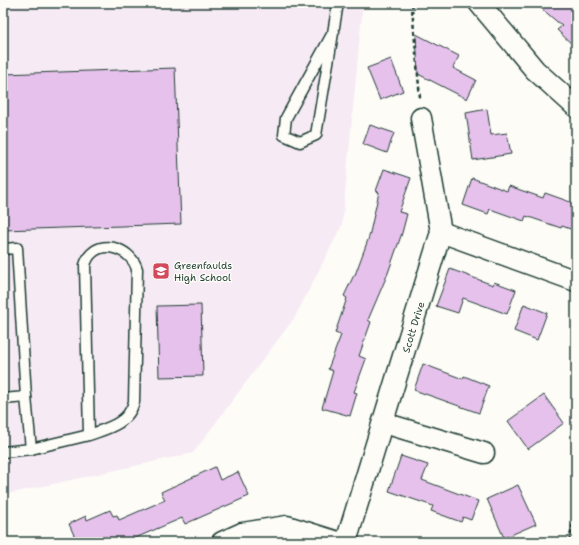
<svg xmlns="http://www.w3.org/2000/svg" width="579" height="545" font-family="'Shantell Sans',sans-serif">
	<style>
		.built { fill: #f6eaf4 }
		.building { fill: #e6c1ec; stroke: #1f3d34 }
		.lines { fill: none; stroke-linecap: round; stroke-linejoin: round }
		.service-casing { stroke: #1f3d34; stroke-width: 13 }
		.minor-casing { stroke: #1f3d34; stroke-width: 23 }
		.path { stroke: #1f3d34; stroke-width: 2.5; stroke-dasharray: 4 3; stroke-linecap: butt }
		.service { stroke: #fdfcf7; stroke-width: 10 }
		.minor { stroke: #fdfcf7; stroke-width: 20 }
		.labels { text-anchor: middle; stroke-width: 3; stroke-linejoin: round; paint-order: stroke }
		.poi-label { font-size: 10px; fill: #1f3d34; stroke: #fdfcf7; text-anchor: start }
		.street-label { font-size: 10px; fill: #1f3d34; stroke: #fdfcf7 }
	</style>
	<rect width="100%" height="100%" fill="#fdfcf7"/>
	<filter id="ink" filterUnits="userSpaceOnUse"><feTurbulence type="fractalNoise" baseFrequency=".025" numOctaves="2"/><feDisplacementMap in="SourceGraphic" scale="8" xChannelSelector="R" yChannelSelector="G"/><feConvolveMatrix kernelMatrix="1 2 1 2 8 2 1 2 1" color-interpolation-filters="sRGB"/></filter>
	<g filter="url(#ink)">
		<!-- built -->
		<path class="built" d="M3,3H363L342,225L295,317L193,453L3,495Z"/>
		<!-- building -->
		<g class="building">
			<path d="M535,3H576V48L557,30L562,26Z"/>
			<path d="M416,34L459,56L453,68L476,80L467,99L418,74Z"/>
			<path d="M391,59L403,91L380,100L367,68Z"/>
			<path d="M175,68L181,224L3,230V74Z"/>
			<path d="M487,109L491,135L507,133L511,154L473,160L466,113Z"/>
			<path d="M370,125L394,133L387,153L363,144Z"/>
			<path d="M384,169L411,178L399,212L407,214L402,233L388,273L368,320L371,322L359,356L366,359L354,392L357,393L350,416L322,408L333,371L328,369L341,335L335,333L347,298L344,296L354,275H355L369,237L379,192L376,191Z"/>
			<path d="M472,178L507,191L509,186L543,198L545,193L576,204V231L562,226L561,228L526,216L524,221L490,209L488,214L463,205Z"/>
			<path d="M450,269L493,285L494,282L516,290L507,314L463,298L458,313L436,306Z"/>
			<path d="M524,304L547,313L537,340L514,331Z"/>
			<path d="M201,305L203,376L159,377L157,306Z"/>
			<path d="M423,364L463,379L464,376L489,386L479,413L414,390Z"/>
			<path d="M544,395L564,423L528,449L508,421Z"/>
			<path d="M401,456L428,465L422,480L478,501L471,520L463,517L461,522L431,511L433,506L389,491Z"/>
			<path d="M215,467L220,480L238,472L249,496L185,524L182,518L126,542H77L69,524L86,516L87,520L110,510L113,516L117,515L119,520L165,500L161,492Z"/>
			<path d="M518,485L536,524L504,538L487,499Z"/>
		</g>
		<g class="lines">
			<!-- service casing -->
			<g class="service-casing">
				<g id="service">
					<path d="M334,31L286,118L284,135L300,142L316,135L338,3"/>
					<path d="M3,249L17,248L26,397L3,399"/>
					<path d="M26,397L31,449"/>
					<path d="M3,452L31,449L89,435L85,265C86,262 88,257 91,254C106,239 132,251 137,269L134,402C128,424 108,428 89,435"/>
				</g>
			</g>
			<!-- minor casing -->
			<g class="minor-casing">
				<g id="minor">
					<path d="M479,3L535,70L576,107"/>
					<path d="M441,232L576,281"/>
					<path d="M384,423L484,453"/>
					<path d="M222,542L242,533L287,526L338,542"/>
					<path d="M346,542L441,232L421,118"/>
				</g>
			</g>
			<!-- path -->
			<g class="path">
				<path d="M413,3L412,8L420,98"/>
				<path d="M569,542L576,509"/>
			</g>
			<!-- service -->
			<use href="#service" class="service"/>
			<!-- minor -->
			<use href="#minor" class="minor"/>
		</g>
	</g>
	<!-- icons -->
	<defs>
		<g id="school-square" transform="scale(0.9)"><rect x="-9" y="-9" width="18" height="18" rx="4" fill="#d1495b" stroke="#fdfcf7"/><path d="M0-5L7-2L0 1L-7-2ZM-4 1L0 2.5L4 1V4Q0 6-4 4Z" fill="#fff"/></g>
	</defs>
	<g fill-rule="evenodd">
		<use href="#school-square" x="161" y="271"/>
	</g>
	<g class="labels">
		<!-- poi labels -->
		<g class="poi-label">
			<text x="174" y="269">Greenfaulds<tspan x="174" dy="12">High School</tspan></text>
		</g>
		<!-- street labels -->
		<g class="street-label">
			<text transform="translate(413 327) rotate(-73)" y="4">Scott Drive</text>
		</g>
	</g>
	<!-- margin -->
	<rect width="579" height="545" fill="none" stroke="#fdfcf7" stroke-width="16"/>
	<rect x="8" y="8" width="563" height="529" fill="none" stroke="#1f3d34" stroke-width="1.5" filter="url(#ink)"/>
</svg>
